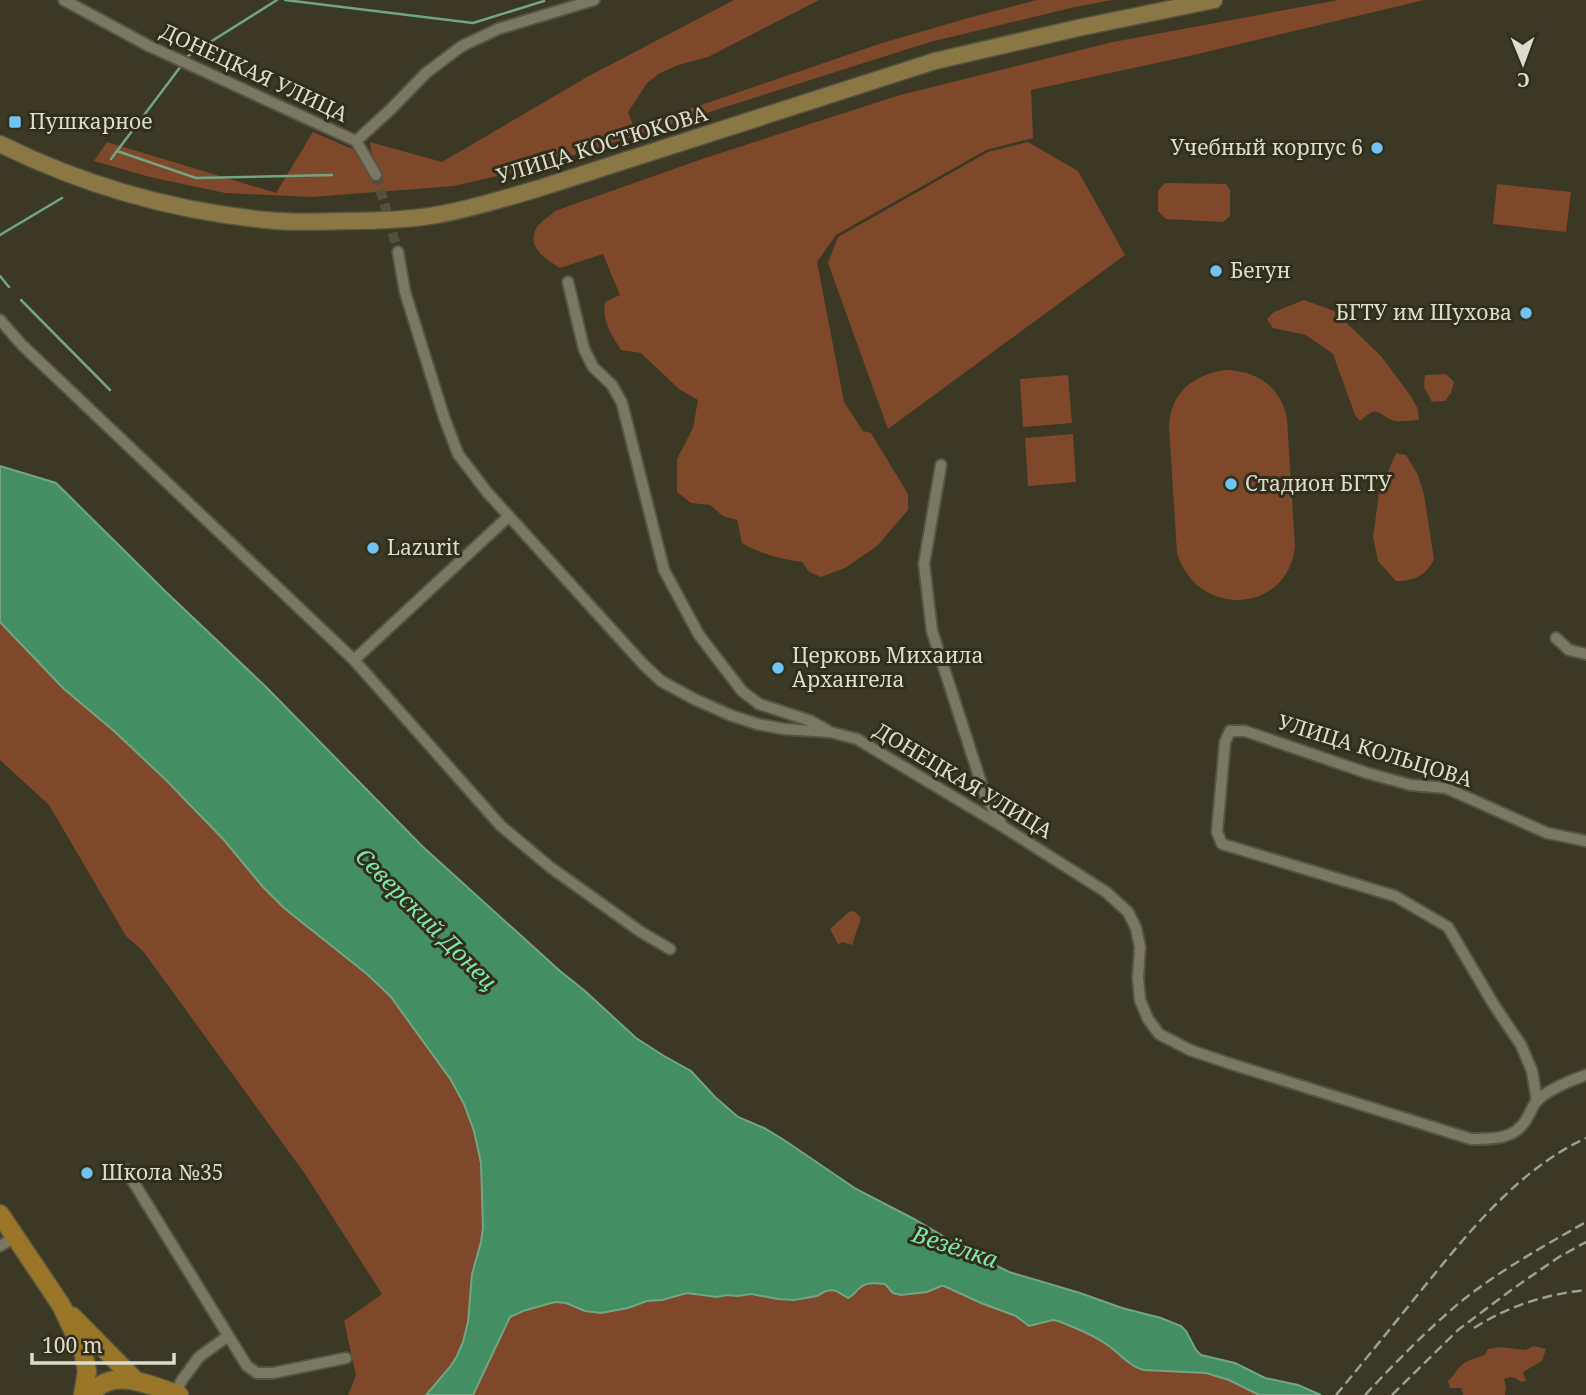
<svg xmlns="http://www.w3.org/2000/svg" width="1586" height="1395" font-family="'Noto Serif',serif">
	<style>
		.green { fill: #7f482b }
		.water { fill: #448e63; stroke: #72a583; stroke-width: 2 }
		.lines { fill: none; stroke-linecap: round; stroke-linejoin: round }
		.stream { stroke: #72a583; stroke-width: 2.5 }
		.street-tunnel { stroke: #53503e; stroke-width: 10; stroke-dasharray: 10 5; stroke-linecap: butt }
		.street-casing { stroke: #565442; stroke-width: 14 }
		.secondary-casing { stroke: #565442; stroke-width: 19 }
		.primary-casing { stroke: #565442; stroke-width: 21 }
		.street { stroke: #7b7861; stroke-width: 10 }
		.secondary { stroke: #8a7744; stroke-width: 16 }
		.primary { stroke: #997627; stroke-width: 18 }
		.rail { stroke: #a09e8e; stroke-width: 2.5; stroke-dasharray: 10 5; stroke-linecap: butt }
		.poi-dot { fill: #70c1f4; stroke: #312e1a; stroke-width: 2.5 }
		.labels { text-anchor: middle; stroke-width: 6; stroke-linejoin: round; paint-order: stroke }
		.street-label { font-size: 21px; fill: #dcdbce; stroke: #312e1a }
		.poi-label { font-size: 21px; fill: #dcdbce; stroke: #312e1a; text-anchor: start }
		.water-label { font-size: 23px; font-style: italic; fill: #80e7aa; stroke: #312e1a }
	</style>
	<rect width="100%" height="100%" fill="#3b3824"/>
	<!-- green -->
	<g class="green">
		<path d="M734,0H819L708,57L678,65L660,73L647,83L628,112L634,128L882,43L972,17L1037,0H1112L1075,7L930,42L536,167L454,186L312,197L225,193L150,177L94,161L107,142L276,193L313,132L357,151L365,165L372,180L381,176C377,165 370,154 370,142L442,162L587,77Z"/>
		<path d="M1339,0H1424L1189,56L1031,90L1033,138L986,150L836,235L817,262L844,402L863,431L871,433L908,494V510L877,546L845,568L821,577L809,572L802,562C781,559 761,554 742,543L737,520L723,516L710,505L691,503L677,492V459L693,428L698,400L679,389L641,353L621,350C611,334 602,322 605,302L620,295L603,254L560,268C546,259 525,247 537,227C541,221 550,216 555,211L702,159L900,95L1113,42Z"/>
		<path d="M1028,142L1078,171L1125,255L888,429L828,263L838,237L988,152Z"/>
		<path d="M1165,183L1226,184L1230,190V216L1223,222L1166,219L1158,211V191Z"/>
		<path d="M1497,184L1571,192L1566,232L1493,224Z"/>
		<path d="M1304,300L1334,311L1381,356L1410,395L1418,409L1419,420C1412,420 1402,422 1395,421C1377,416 1380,403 1360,421L1355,415L1333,354L1306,335L1273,328L1267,319L1274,312Z"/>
		<path d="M1224,370C1256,370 1280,386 1287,418L1295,547C1287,615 1196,618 1177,553L1169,426C1171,392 1192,376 1224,370Z"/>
		<path d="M1446,374L1454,382L1451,393L1445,401L1432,402L1424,387L1425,375Z"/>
		<path d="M1068,375L1072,423L1023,427L1020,379Z"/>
		<path d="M1073,434L1076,482L1028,486L1025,438Z"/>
		<path d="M1396,453L1406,455L1418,475L1424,495L1434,559C1426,576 1414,581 1396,581L1378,561L1373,537L1379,493Z"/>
		<path d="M0,622L64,689L114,731L165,779L224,840L263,887L284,908L367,974L391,997L451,1080L464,1104L474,1131L481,1163L483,1228L481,1242L472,1274L468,1322L463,1342L457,1356L450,1367L426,1395H348L356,1375L344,1321L382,1294L305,1174L143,951L126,936L49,805L0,760Z"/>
		<path d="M854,911L861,918L852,945L843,942L838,944L830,929L849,912Z"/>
		<path d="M876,1283L885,1284L893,1293L901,1295L924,1293L941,1286H944L981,1303L1017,1316L1024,1323L1035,1325L1053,1320L1070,1326L1103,1342L1122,1355L1132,1365L1144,1370L1206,1373L1229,1380L1259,1395H473L510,1317L523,1311L555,1302L566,1303L586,1311L601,1313L628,1308L647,1301L662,1300L688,1293L716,1297L727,1295L738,1296L751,1294L778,1299L794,1300L817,1296L826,1291L832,1290L836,1291L845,1297L854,1295L861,1287Z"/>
		<path d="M1534,1346L1546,1349L1542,1361L1523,1372L1526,1381L1521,1382C1515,1377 1511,1376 1504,1379L1506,1387L1505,1395H1463L1461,1388H1450L1448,1381C1453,1377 1454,1373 1459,1368C1465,1360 1476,1358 1485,1355L1488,1349L1500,1347L1526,1350Z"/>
	</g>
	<!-- water -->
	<path class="water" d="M0,466L56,483L166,592L266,687L423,847L560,971L585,991L636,1038L664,1056L691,1071L715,1097L738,1117L764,1128L784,1140L856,1189L914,1219L975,1255L1009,1272L1080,1293L1122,1308L1161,1318L1181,1326L1186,1331L1196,1350L1201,1355L1235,1363L1265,1378L1298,1385L1321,1395H1259L1229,1380L1206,1373L1144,1370C1129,1367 1117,1350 1103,1342C1092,1335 1071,1326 1058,1321L1053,1320L1029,1326L1016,1316L981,1303L944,1286H941L927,1292L901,1295L893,1293L885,1284C877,1283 868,1282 861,1287C855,1291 855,1295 848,1298L836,1291L832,1290L826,1291L817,1296L794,1300L778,1299L751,1294L738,1296L727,1295L717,1297L687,1293L662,1300L647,1301L628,1308L601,1313L585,1311L566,1303L555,1302L523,1311L510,1317L473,1395H426L450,1367L457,1356L463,1342L468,1322L472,1274L481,1242L483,1228L481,1163L474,1131L464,1104L451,1080L391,997L367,974L284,908L263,887L224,840L165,779L114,731L64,689L0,622Z"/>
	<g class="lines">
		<!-- stream -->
		<g class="stream">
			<path d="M285,0L473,23L544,1"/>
			<path d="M188,56L277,0"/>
			<path d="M117,151L196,178L332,175"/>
			<path d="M111,159L181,66"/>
			<path d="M0,235L62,198"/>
			<path d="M0,276L9,287"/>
			<path d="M21,300L110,390"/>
		</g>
		<!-- street-tunnel -->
		<path class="street-tunnel" d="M376,175L398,252"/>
		<!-- street casing -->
		<g class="street-casing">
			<g id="street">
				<path d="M64,0L149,46L356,141L376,175"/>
				<path d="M356,141L390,110L426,73L462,46L498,29L594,0"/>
				<path d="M398,252L405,292L444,417L458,454L487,492L643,664L661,681L694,699L730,715L757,724L784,729L830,732L857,739L1002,826L1106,892L1128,912L1136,928L1140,947L1138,978L1140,1000L1148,1019L1159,1034L1190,1050L1228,1063L1471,1139C1491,1139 1514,1140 1526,1120C1530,1114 1532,1106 1537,1101C1547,1090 1572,1080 1586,1075"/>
				<path d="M568,282L584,349L593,367L612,385L622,403L664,570L699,635L742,691L759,704L811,721L827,730"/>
				<path d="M0,320L22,345L354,660L509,516"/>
				<path d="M941,465L924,564L932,631L985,795L1001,823"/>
				<path d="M1556,638L1569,650L1586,654"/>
				<path d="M354,660L501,826L550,867L641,932L670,949"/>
				<path d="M1537,1101L1532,1071L1521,1045L1494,1005L1448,927L1395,896L1222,844L1217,832L1225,742L1230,731H1245L1367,773L1411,785L1446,788L1547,833L1586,841"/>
				<path d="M126,1170L247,1366L257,1373H273L346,1358"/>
				<path d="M0,1246L15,1237"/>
				<path d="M175,1394L182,1380L199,1357L228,1336"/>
			</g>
		</g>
		<!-- secondary casing -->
		<g class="secondary-casing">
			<path id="secondary" d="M0,144C83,185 174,211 266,220C292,223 319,222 346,221C376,221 407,220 436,215C471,209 506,198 540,188L935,61L1078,28L1214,0"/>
		</g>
		<!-- primary casing -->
		<g class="primary-casing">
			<g id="primary">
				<path d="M0,1214L61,1305L83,1351L87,1371L83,1395"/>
				<path d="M72,1316L136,1381"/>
				<path d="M89,1395C93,1390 101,1384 107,1382C126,1374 160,1388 179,1395"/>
			</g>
		</g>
		<!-- street -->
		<use href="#street" class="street"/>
		<!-- secondary -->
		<use href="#secondary" class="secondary"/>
		<!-- primary -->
		<use href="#primary" class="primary"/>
		<!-- rail -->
		<g class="rail">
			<path d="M1474,1328C1508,1306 1547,1294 1586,1290"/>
			<path d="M1336,1395C1367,1358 1397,1320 1428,1282C1473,1227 1520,1169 1586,1138"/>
			<path d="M1365,1395C1395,1363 1425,1332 1458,1304C1497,1272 1542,1247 1586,1222"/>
			<path d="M1392,1395L1458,1330L1514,1288L1559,1257L1586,1242"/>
		</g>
	</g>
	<!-- markers -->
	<g class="poi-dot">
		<rect x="8" y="115" width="14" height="14" rx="3.5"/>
		<circle cx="1377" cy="148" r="7"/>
		<circle cx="1216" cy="271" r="7"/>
		<circle cx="1526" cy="313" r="7"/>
		<circle cx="1231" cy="484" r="7"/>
		<circle cx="373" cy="548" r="7"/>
		<circle cx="778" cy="668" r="7"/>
		<circle cx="87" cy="1173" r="7"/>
	</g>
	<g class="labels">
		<!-- street labels -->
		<g class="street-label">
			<text transform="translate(254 73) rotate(25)" y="7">ДОНЕЦКАЯ УЛИЦА</text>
			<text transform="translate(602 145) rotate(-17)" y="7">УЛИЦА КОСТЮКОВА</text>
			<text transform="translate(1375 751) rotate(17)" y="7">УЛИЦА КОЛЬЦОВА</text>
			<text transform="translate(963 781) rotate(31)" y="7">ДОНЕЦКАЯ УЛИЦА</text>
		</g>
		<!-- poi labels -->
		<g class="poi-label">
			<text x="29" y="129">Пушкарное</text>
			<text x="1363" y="155" text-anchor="end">Учебный корпус 6</text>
			<text x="1230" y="278">Бегун</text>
			<text x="1512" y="320" text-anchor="end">БГТУ им Шухова</text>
			<text x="1245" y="491">Стадион БГТУ</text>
			<text x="387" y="555">Lazurit</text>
			<text x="792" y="663">Церковь Михаила<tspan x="792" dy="24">Архангела</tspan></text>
			<text x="101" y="1180">Школа №35</text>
		</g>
		<!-- water labels -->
		<g class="water-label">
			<text transform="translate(426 919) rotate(45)" y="8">Северский Донец</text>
			<text transform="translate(955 1247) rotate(18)" y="8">Везёлка</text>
		</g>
	</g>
	<!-- north arrow -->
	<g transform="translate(1523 63) rotate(179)" stroke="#312e1a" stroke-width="5" paint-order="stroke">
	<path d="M0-5L12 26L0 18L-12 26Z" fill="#dcdbce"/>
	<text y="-10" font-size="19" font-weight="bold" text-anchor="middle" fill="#dcdbce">С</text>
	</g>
	<!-- scale -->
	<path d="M32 1353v10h142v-10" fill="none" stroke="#dcdbce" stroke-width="3.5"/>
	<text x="42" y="1353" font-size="21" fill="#dcdbce" stroke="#312e1a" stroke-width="5" paint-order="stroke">100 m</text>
</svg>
